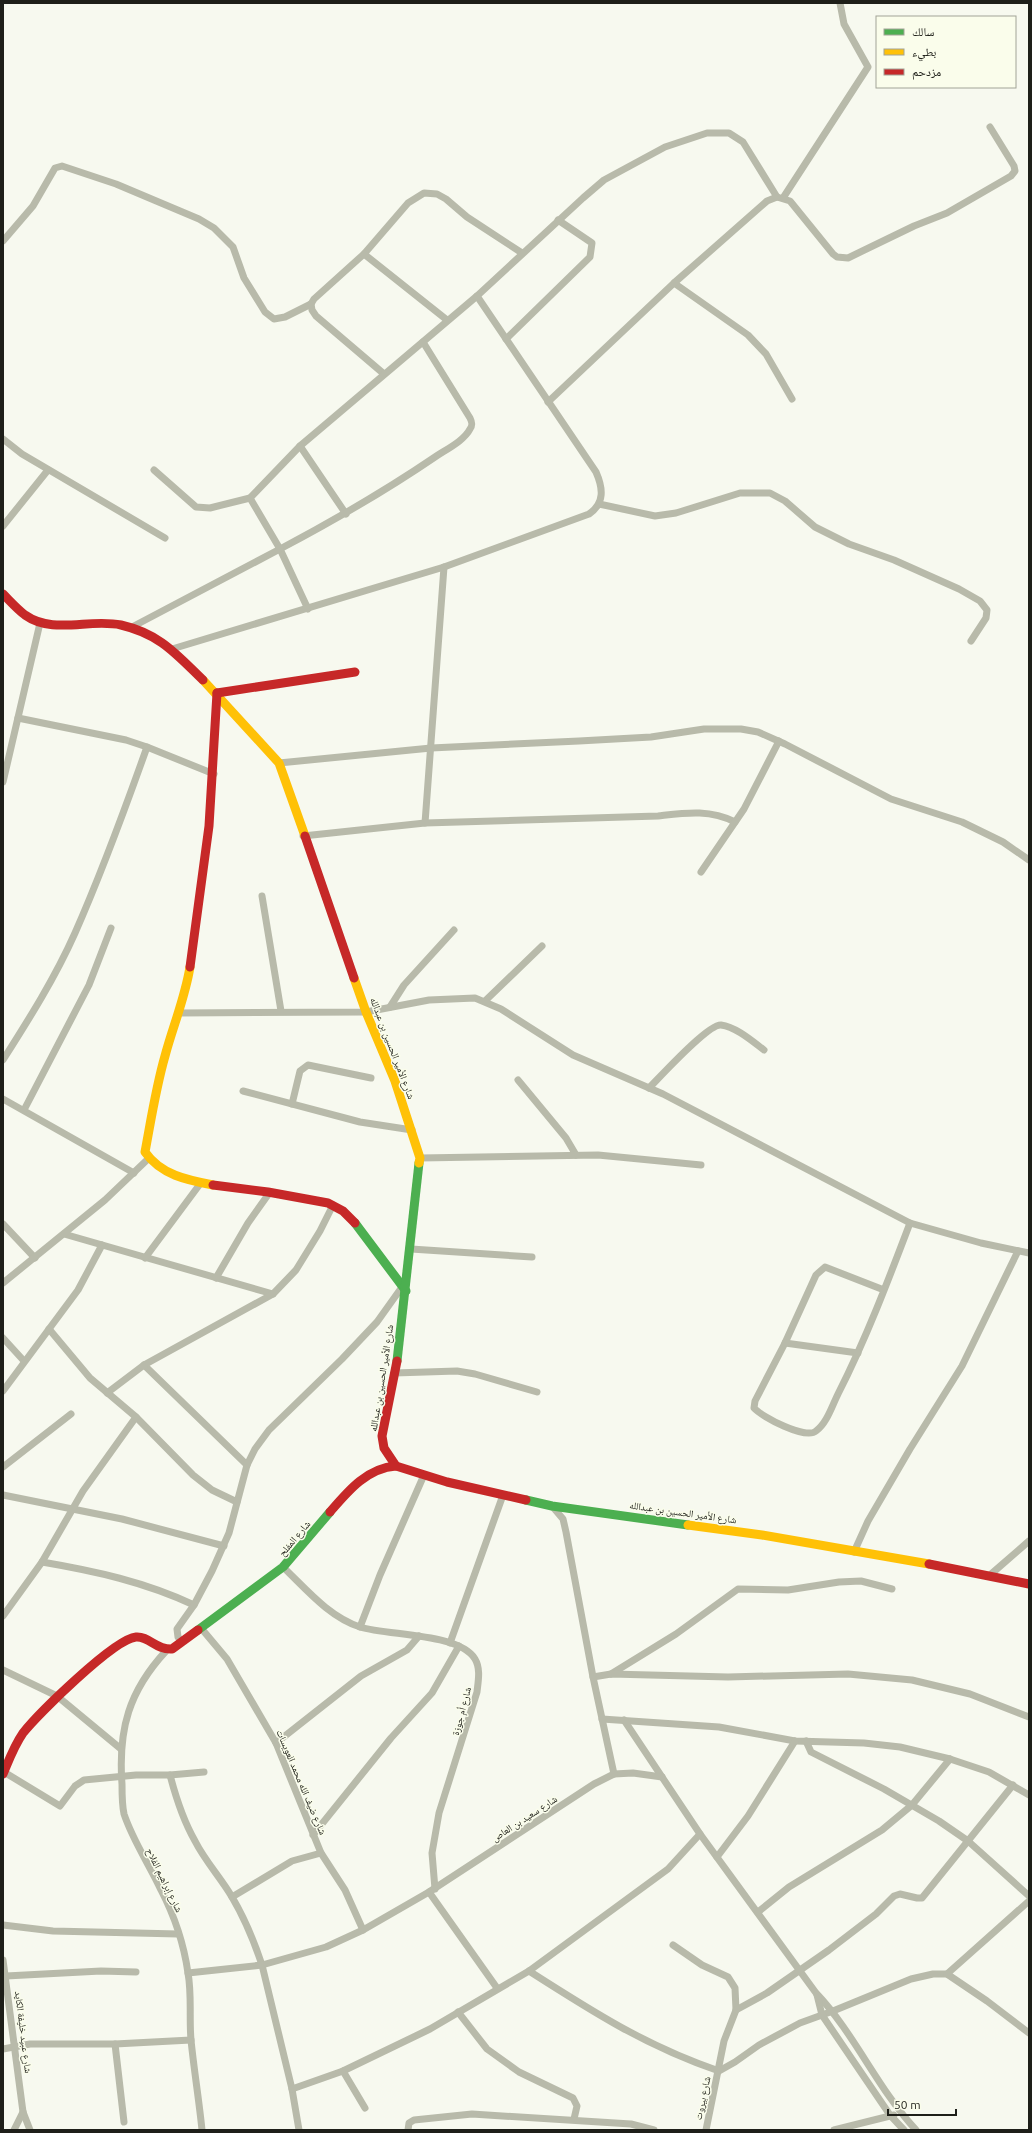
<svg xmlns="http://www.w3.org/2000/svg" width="1032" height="2133" font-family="Ubuntu,'Noto Naskh Arabic',sans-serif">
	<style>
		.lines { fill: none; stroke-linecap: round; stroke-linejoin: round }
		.street { stroke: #b8baaa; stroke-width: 7 }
		.fast { stroke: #4caf50; stroke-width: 9 }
		.slow { stroke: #ffc107; stroke-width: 9 }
		.jam { stroke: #c62828; stroke-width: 9 }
		.labels { text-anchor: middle; stroke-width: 3; stroke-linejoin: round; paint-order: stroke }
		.street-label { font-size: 10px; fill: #1e1f19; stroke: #fafdeb }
	</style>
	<rect width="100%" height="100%" fill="#f7f9ef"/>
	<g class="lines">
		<!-- street -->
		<g class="street">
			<path d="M783,198L868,67L844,24L840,3"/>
			<path d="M3,241L33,206L55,168L62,166L116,184L199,219L214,228L233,247L244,278L265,312L274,319L285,317L311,304L314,299L364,254L408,203L424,193L437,194L446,199L467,217L522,253"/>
			<path d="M364,254L447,320"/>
			<path d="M674,283L748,335L766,354L792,399"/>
			<path d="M311,304L312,310L316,316L384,374"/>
			<path d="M506,339L590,257L592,243L558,220"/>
			<path d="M548,402L674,283L767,201L777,197L790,201L833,254L837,257L848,258L914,226L947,213L1011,176L1015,171L1014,166L990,127"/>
			<path d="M3,439L22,454L165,538"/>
			<path d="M300,446L346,514"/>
			<path d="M154,470L196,507L210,508L250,498L300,446L477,296L583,198L604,180L665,147L707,133H729L743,142L777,197"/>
			<path d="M599,504L655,516L676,513L740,493H770L785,501L815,527L849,544L894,560L959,589L980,601L987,610L986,618L971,641"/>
			<path d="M3,526L48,470"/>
			<path d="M308,609L280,549C333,521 385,491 435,457C445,450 464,441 470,429C473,425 472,422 470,418L423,342"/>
			<path d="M132,627L280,549L250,498"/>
			<path d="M172,649L444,567L589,514C605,503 603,488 596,472L477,296"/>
			<path d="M18,718L126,740L147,747L214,774"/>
			<path d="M279,763L431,748L579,741L651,737L704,729H741L758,732L785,744L891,799L962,822L1003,842L1029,860"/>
			<path d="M3,782L40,623"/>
			<path d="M425,823L444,567"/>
			<path d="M303,836L425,823L658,816C685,813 709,809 735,822"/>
			<path d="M701,872L744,809L779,741"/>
			<path d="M262,896L281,1011"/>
			<path d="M485,1001L542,946"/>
			<path d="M390,1007L404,985L454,930"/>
			<path d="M179,1013L366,1012L429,1000L475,998L501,1009L573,1055L663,1094L910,1223L981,1243L1029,1253"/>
			<path d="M3,1060C29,1019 55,978 75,933C102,872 125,809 147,747"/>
			<path d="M518,1080L566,1138L576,1155"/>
			<path d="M649,1088C660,1077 708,1024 721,1025C736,1027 752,1041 764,1050"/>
			<path d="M243,1091L360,1122L412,1130"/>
			<path d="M3,1099L134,1173"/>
			<path d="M292,1104L300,1071L308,1065L371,1078"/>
			<path d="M24,1110L89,985L111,928"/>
			<path d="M420,1158L598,1155L701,1165"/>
			<path d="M3,1224L35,1258"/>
			<path d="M64,1234L273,1294"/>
			<path d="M411,1249L532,1257"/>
			<path d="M145,1258L200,1184"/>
			<path d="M216,1278L248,1223L270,1192"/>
			<path d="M3,1283L105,1200L148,1159"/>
			<path d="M884,1290L825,1267L816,1275L785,1343L755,1401L754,1408C762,1417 806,1440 816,1431C827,1423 832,1406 838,1394C866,1339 888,1281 910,1223"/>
			<path d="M49,1329L90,1378L136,1417L193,1475L212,1490L237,1502"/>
			<path d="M3,1338L24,1361"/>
			<path d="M785,1343L858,1353"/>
			<path d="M144,1365L247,1465"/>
			<path d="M394,1373L457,1371L475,1374L537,1392"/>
			<path d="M3,1391L78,1290L102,1245"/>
			<path d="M107,1393L144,1365L273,1294L296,1270L320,1231L333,1205"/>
			<path d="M3,1467L71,1414"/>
			<path d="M3,1495L122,1519L224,1546"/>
			<path d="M854,1552L868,1521L910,1449L962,1366L1018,1251"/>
			<path d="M42,1562C95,1571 145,1582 194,1605"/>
			<path d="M283,1567C306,1589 329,1617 360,1627C389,1636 459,1633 475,1659C481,1669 478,1682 477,1692L439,1813L432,1853L435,1889"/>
			<path d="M990,1575L1029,1541"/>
			<path d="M3,1616L42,1562L83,1491L136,1417"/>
			<path d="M360,1627L380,1575L424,1475"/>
			<path d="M201,1628L227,1659L276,1743L321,1853L345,1890L363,1930"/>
			<path d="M182,1642L178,1637L177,1629L194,1605L212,1571L229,1533L247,1465L255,1449L269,1430L342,1359L377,1322L402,1287"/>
			<path d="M450,1643L503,1495"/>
			<path d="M166,1651C129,1691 118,1729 122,1784C122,1793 122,1805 124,1814C133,1841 149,1864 161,1890C174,1915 184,1945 188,1973C192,1995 189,2018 191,2040C194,2070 199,2100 202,2130"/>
			<path d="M3,1670L57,1696L121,1749"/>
			<path d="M611,1674L676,1634L738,1589L788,1590L839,1582L861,1581L892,1589"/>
			<path d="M593,1677L611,1674L728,1677L848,1674L912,1680L970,1694L1029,1717"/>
			<path d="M602,1719L719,1727L795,1741L864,1743L900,1747L950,1759L989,1772L1029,1795"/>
			<path d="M624,1720L700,1834L816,1993C855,2034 877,2088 916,2130"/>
			<path d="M806,1741L811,1752L884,1789L939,1821L968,1841L1029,1896"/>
			<path d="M276,1743L361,1676L407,1650L419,1636"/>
			<path d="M4,1772L60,1806L75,1786L84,1780L136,1775H170L204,1772"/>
			<path d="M614,1774L633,1773L662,1777"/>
			<path d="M170,1775C176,1798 183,1820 195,1841C205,1861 221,1878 232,1897C245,1919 254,1941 262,1965L292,2089L299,2130"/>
			<path d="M313,1835L391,1738L432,1693L459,1646"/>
			<path d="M717,1857L748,1816L795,1741"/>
			<path d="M429,1892L497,1988"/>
			<path d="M232,1897L292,1861L321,1853"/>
			<path d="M758,1912L789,1887L882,1830L912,1805L950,1759"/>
			<path d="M3,1925L53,1931L178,1934"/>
			<path d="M673,1945L702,1965L728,1977L735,1988L736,2010L724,2041L706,2130"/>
			<path d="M3,1960L23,2112L30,2130"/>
			<path d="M529,1971C593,2012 646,2046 719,2071L735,2062L759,2045L800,2023L833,2011L911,1979L933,1974H947L987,2001L1029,2033"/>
			<path d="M188,1973L262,1965L326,1947L363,1930L429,1892L594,1784L614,1774L593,1677L566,1532L563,1519L552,1506"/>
			<path d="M947,1974L1029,1901"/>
			<path d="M6,1976L101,1971L136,1972"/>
			<path d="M817,1995L822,2015L890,2115L904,2130"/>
			<path d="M736,2010L767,1993L829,1950L876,1914L894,1896L900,1894L917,1898H922L1013,1785"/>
			<path d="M458,2012L487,2049L519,2072L573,2098L577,2106L574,2119"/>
			<path d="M115,2044L124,2122"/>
			<path d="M3,2049L30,2044H115L191,2040"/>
			<path d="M343,2071L365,2108"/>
			<path d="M292,2089L343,2071L430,2029L529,1971L668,1869L700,1834"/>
			<path d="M14,2130L23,2112"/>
			<path d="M408,2130L409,2123L414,2120L472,2114L631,2124L654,2130"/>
			<path d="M834,2130L894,2115"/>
		</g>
		<!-- fast -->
		<g class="fast">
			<path d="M355,1223L406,1291"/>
			<path d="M397,1361L419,1163"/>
			<path d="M526,1500L552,1506L688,1525"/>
			<path d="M198,1630L283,1567L330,1512"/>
		</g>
		<!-- slow -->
		<g class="slow">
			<path d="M203,680L279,763L305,836"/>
			<path d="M190,967C185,998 173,1026 165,1056C156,1087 151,1120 145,1152C161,1175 187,1180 213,1185"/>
			<path d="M354,978L366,1012L395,1081L420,1158L419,1163"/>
			<path d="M688,1525L762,1535L929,1564"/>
		</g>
		<!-- jam -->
		<g class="jam">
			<path d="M3,594C10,601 17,609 25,615C53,635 90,618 121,625C160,634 176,654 203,680"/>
			<path d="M217,693L355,672"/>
			<path d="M305,836L354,978"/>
			<path d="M190,967L209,826L217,693"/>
			<path d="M213,1185L268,1192L328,1203L343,1211L355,1223"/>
			<path d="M397,1361L382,1436L384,1448L396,1466L447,1482L526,1500"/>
			<path d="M330,1512C348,1491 367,1468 396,1466"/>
			<path d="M929,1564L1029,1584"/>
			<path d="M3,1774C9,1760 14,1746 23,1733C38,1714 114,1639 136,1637C149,1636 156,1650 172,1649L198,1630"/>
		</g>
	</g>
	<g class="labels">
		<!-- street labels -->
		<g class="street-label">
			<text transform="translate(393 1048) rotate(69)" y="4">شارع الأمير الحسين بن عبدالله</text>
			<text transform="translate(381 1378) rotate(-81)" y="4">شارع الأمير الحسين بن عبدالله</text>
			<text transform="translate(683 1512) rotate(8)" y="4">شارع الأمير الحسين بن عبدالله</text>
			<text transform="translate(294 1538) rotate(-50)" y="4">شارع المفلح</text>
			<text transform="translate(461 1711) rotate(-75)" y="4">شارع أم جوزة</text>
			<text transform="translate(302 1782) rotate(67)" y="4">شارع ضيف الله محمد العويسات</text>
			<text transform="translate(524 1818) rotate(-33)" y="4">شارع سعيد بن العاص</text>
			<text transform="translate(165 1880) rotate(64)" y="4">شارع إبراهيم الفلاح</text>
			<text transform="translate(24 2032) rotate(83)" y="4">شارع عبيد خليفة الكايد</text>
			<text transform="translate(702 2098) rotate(-78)" y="4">شارع بيروت</text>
		</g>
	</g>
	<!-- border -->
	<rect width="1032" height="2133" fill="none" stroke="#1e1f19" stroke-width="8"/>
	<!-- legend -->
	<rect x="876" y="16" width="140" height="72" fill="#fafdeb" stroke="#a2a497"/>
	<rect x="884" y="29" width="20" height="6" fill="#4caf50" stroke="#a2a497"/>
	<text x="912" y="36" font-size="12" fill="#1e1f19">سالك</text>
	<rect x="884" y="49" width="20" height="6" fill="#ffc107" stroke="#a2a497"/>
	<text x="912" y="56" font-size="12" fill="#1e1f19">بطيء</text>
	<rect x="884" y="69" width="20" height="6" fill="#c62828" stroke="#a2a497"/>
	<text x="912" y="76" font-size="12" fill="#1e1f19">مزدحم</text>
	<!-- scale -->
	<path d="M888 2109v6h68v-6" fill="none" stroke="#1e1f19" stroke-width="2"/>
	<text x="894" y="2109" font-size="12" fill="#1e1f19" stroke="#fafdeb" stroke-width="3" paint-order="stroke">50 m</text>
</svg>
